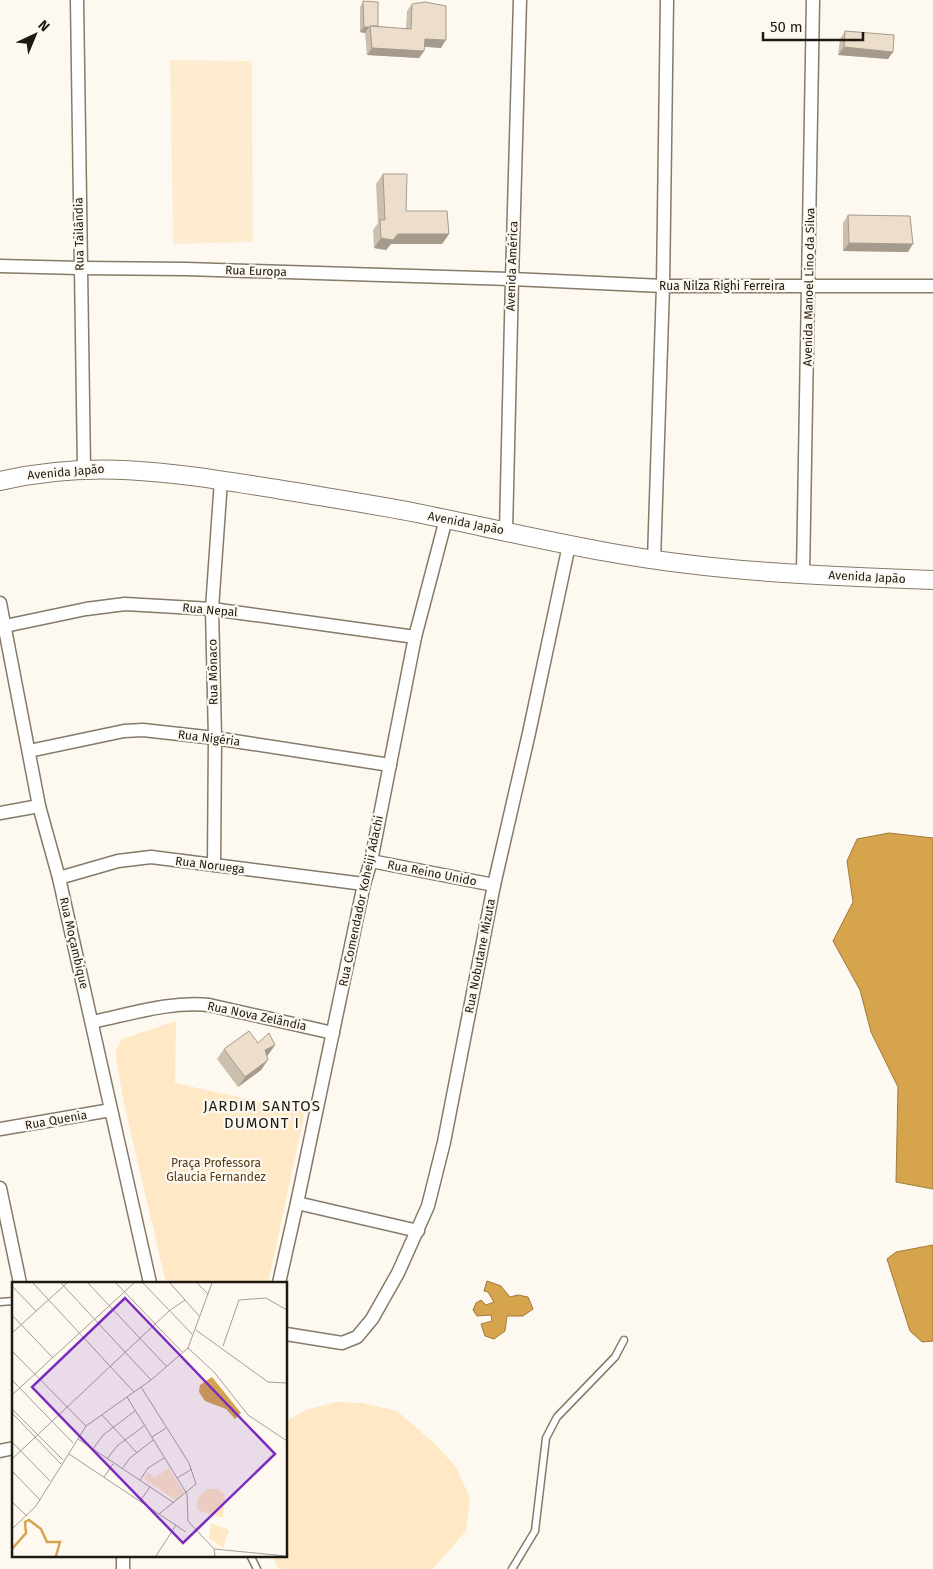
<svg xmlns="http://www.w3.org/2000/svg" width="933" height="1569" font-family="'Fira Sans',sans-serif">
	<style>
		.built { fill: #feecd1 }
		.green { fill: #ffe8c5 }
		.water { fill: #d6a44c; stroke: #9f7a3b }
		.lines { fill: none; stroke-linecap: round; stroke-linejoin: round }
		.lane-casing { stroke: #867a68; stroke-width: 9 }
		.street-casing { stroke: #867a68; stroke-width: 15 }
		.secondary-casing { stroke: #867a68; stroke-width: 20 }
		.lane { stroke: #fff; stroke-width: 6 }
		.street { stroke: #fff; stroke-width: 12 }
		.secondary { stroke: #fff; stroke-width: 18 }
		.wall { fill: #cbbfae }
		.shaded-wall { fill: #a59b8d }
		.building { fill: #ecdeca; stroke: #a59b8d }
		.labels { text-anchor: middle; stroke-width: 4.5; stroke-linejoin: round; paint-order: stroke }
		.street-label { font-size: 12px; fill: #1e1912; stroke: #fef9f0 }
		.park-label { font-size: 12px; fill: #523c18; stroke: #fef9f0 }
		.quarter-label { font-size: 15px; letter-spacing: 1px; fill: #1e1912; stroke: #fef9f0 }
		.inset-river { fill: none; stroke: #d6a44c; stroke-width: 2.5 }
		.inset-road { fill: none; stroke: #a49f97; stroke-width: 1 }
		.view { fill: #7b2cbf; fill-opacity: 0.15; stroke: #7b2cbf; stroke-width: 2.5 }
		.inset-edge { fill: none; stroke: #1e1912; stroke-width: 2.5 }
	</style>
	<rect width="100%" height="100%" fill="#fef9f0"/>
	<!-- built -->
	<path class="built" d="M170,60L252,61L253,242L173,244Z"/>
	<!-- green -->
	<g class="green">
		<path d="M176,1021L175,1083L305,1112L268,1283H166L124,1104L115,1052L122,1039Z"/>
		<path d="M336,1402L362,1403L397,1411L435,1444L456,1467L470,1498L466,1531L433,1569H279L272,1555H286V1422L305,1410Z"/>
	</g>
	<!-- water -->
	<g class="water">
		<path d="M889,833L933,838V1189L896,1182L898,1087L871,1032L860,990L833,941L853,902L847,861L857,839Z"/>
		<path d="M933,1245V1341L922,1342L910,1331L887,1259L896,1252Z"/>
		<path d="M487,1281L501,1286L510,1297L518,1295L528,1297L533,1309L523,1316H507L505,1331L494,1339L485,1336L481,1324L492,1321L491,1315L477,1316L473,1310L476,1303L481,1300L486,1305L494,1302L488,1292L484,1291Z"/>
	</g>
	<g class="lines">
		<!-- lane casing -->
		<g class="lane-casing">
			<g id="lane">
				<path d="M0,1302L14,1301"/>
				<path d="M250,1555L257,1569"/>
				<path d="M512,1569L535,1531L546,1438L557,1417L615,1357L624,1340"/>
			</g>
		</g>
		<!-- street casing -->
		<g class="street-casing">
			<g id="street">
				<path d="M77,0L84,469"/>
				<path d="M0,266L80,268L186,269L512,279L663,286H933"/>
				<path d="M506,531L512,279L520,0"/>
				<path d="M654,560L663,286L667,0"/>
				<path d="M803,574L813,0"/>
				<path d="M0,603L39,806L59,878L150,1283"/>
				<path d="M5,626L86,609L125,604L212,609L415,637"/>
				<path d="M29,751L124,731L143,730L215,738L390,765"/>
				<path d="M0,813L39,806"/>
				<path d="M371,861L494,885"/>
				<path d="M214,865L215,738L212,609L221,480"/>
				<path d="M59,878L118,861L151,857L364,884"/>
				<path d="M92,1022C131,1014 170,1001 209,1005L333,1033"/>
				<path d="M0,1129L111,1110"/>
				<path d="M0,1188L20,1283"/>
				<path d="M297,1203L418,1231"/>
				<path d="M279,1283L297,1203L364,884L371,861L415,637L446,519"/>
				<path d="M286,1334L342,1343L357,1337L372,1319L398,1273L428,1206L444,1142L494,885L529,733L569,545"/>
				<path d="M0,1451L14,1448"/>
				<path d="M123,1569V1555"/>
			</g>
		</g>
		<!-- secondary casing -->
		<g class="secondary-casing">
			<path id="secondary" d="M0,481C98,458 180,474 277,489C324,497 371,504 417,513C481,526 544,541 607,552C715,572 824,576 933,580"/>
		</g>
		<!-- lane -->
		<use href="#lane" class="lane"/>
		<!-- street -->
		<use href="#street" class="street"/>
		<!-- secondary -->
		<use href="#secondary" class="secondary"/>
	</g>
	<!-- wall -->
	<g class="wall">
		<path d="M363,1L378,26L406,29L407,11L412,4L441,48L425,47L424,51L419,58L367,55L365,33L360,32V7Z"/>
		<path d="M845,31L893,52L888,59L838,55L840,39Z"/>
		<path d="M383,174L406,211L449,234L442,244H391L386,250L374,248L373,230L378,223L376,184Z"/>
		<path d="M848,215L908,252L843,251V223Z"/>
		<path d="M258,1043L275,1045L268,1055L267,1056L261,1070L238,1087L217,1059L224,1049Z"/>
	</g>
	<!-- shaded-wall -->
	<g class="shaded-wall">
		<path d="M364,27H369L365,33L360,32Z"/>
		<path d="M425,39L446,40L441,48L420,46Z"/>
		<path d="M844,47L893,52L888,59L838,55Z"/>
		<path d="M372,48L424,51L419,58L367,55Z"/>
		<path d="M398,234H449L442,244H391L386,250L374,248L381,238Z"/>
		<path d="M849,243L913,244L908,252L843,251Z"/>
		<path d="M275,1045L268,1055L258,1060L265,1050Z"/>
		<path d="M268,1060L261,1070L238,1087L245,1077Z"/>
	</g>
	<!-- building -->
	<g class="building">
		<path d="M363,1L378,2V26H370L369,27H364Z"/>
		<path d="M425,2L446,6V40L425,39L424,51L372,48L370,26L411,29L412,4Z"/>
		<path d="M845,31L894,35L893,52L844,47Z"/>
		<path d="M383,174H407L406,211H447L449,234H398L393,240L381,238L380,220H385Z"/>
		<path d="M848,215L910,216L913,244L849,243Z"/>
		<path d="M249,1031L258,1043L269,1033L275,1045L265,1050L268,1060L245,1077L224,1049Z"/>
	</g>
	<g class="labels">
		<!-- street labels -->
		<g class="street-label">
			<text transform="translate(79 234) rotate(-91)" y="4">Rua Tailândia</text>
			<text transform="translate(512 266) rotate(-88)" y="4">Avenida América</text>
			<text transform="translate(256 271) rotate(2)" y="4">Rua Europa</text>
			<text x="722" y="290">Rua Nilza Righi Ferreira</text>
			<text transform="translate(809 287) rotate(-89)" y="4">Avenida Manoel Lino da Silva</text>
			<text transform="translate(66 472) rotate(-5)" y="4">Avenida Japão</text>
			<text transform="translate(466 523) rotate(11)" y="4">Avenida Japão</text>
			<text transform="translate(867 577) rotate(3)" y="4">Avenida Japão</text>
			<text transform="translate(210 610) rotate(5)" y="4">Rua Nepal</text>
			<text transform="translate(213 672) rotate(-91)" y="4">Rua Mônaco</text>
			<text transform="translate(209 738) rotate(7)" y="4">Rua Nigéria</text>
			<text transform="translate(210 865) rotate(7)" y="4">Rua Noruega</text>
			<text transform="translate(432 873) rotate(11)" y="4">Rua Reino Unido</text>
			<text transform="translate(361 901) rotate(-78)" y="4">Rua Comendador Koheiji Adachi</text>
			<text transform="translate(74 943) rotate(77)" y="4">Rua Moçambique</text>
			<text transform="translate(480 956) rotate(-79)" y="4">Rua Nobutane Mizuta</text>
			<text transform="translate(257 1016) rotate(12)" y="4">Rua Nova Zelândia</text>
			<text transform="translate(56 1120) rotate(-10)" y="4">Rua Quenia</text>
		</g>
		<!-- park labels -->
		<g class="park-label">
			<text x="216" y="1167">Praça Professora<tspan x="216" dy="14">Glaucia Fernandez</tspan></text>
		</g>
		<!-- quarter labels -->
		<g class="quarter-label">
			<text x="262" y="1111">JARDIM SANTOS<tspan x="262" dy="17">DUMONT I</tspan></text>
		</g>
	</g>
	<!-- overview -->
	<g transform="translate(12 1282)">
		<rect width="275" height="275" fill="#fef9f0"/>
		<path d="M157,186L172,211L164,218L132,197L136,190L142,196ZM195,207H206L213,213L211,236L185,228L186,216ZM199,241L217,248L211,266L197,256Z" fill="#ffe8c5"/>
		<path d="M200,95L229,131L223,137L214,127L193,119L187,110L188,103Z" fill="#d6a44c"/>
		<path class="inset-river" d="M0,267L14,251L13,240L17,238L29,247L35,260H48L44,274"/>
		<path class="inset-road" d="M21,1L122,110M49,1L139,98M76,1L155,85M104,1L170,70M131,1L180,52M158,1L188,35M185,1L196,12M0,4L24,29M0,33L41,76M184,48L256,100L275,101M0,51L55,1M211,64L227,18L254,16L275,28M176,66L202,90L236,133L275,159M0,69L74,144M0,98L61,161M129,105L177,181L184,202L147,232M0,113L122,1M115,115L175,212M0,127L51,178M0,131L49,182M90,133L125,171M140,155L154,146M66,157L162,221M0,160L38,199M81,167L91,153L123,129M57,172L174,250M0,177L157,29L173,18M95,177L105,164L132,144M110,187L118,176L141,158M0,189L28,218M92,195L101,182M165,196L180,187M128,198L136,186L152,176M175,212L176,239L202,267L203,274M128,219L138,205M0,220L15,234M0,247L24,224L74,144L139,98L176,66L200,1M202,267L274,274M144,274L164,243"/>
		<path class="view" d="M113,16L263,172L171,261L20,105Z"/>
		<rect width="275" height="275" class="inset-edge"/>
	</g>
	<!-- north arrow -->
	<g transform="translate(35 35) rotate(44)" stroke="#fef9f0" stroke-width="4" paint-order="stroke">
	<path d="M0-4L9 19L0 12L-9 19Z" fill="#1e1912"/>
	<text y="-8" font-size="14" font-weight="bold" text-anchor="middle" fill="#1e1912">N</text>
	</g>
	<!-- scale -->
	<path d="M763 32v8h100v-8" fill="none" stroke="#1e1912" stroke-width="2.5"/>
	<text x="770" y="32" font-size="15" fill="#1e1912" stroke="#fef9f0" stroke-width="4" paint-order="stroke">50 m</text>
</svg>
